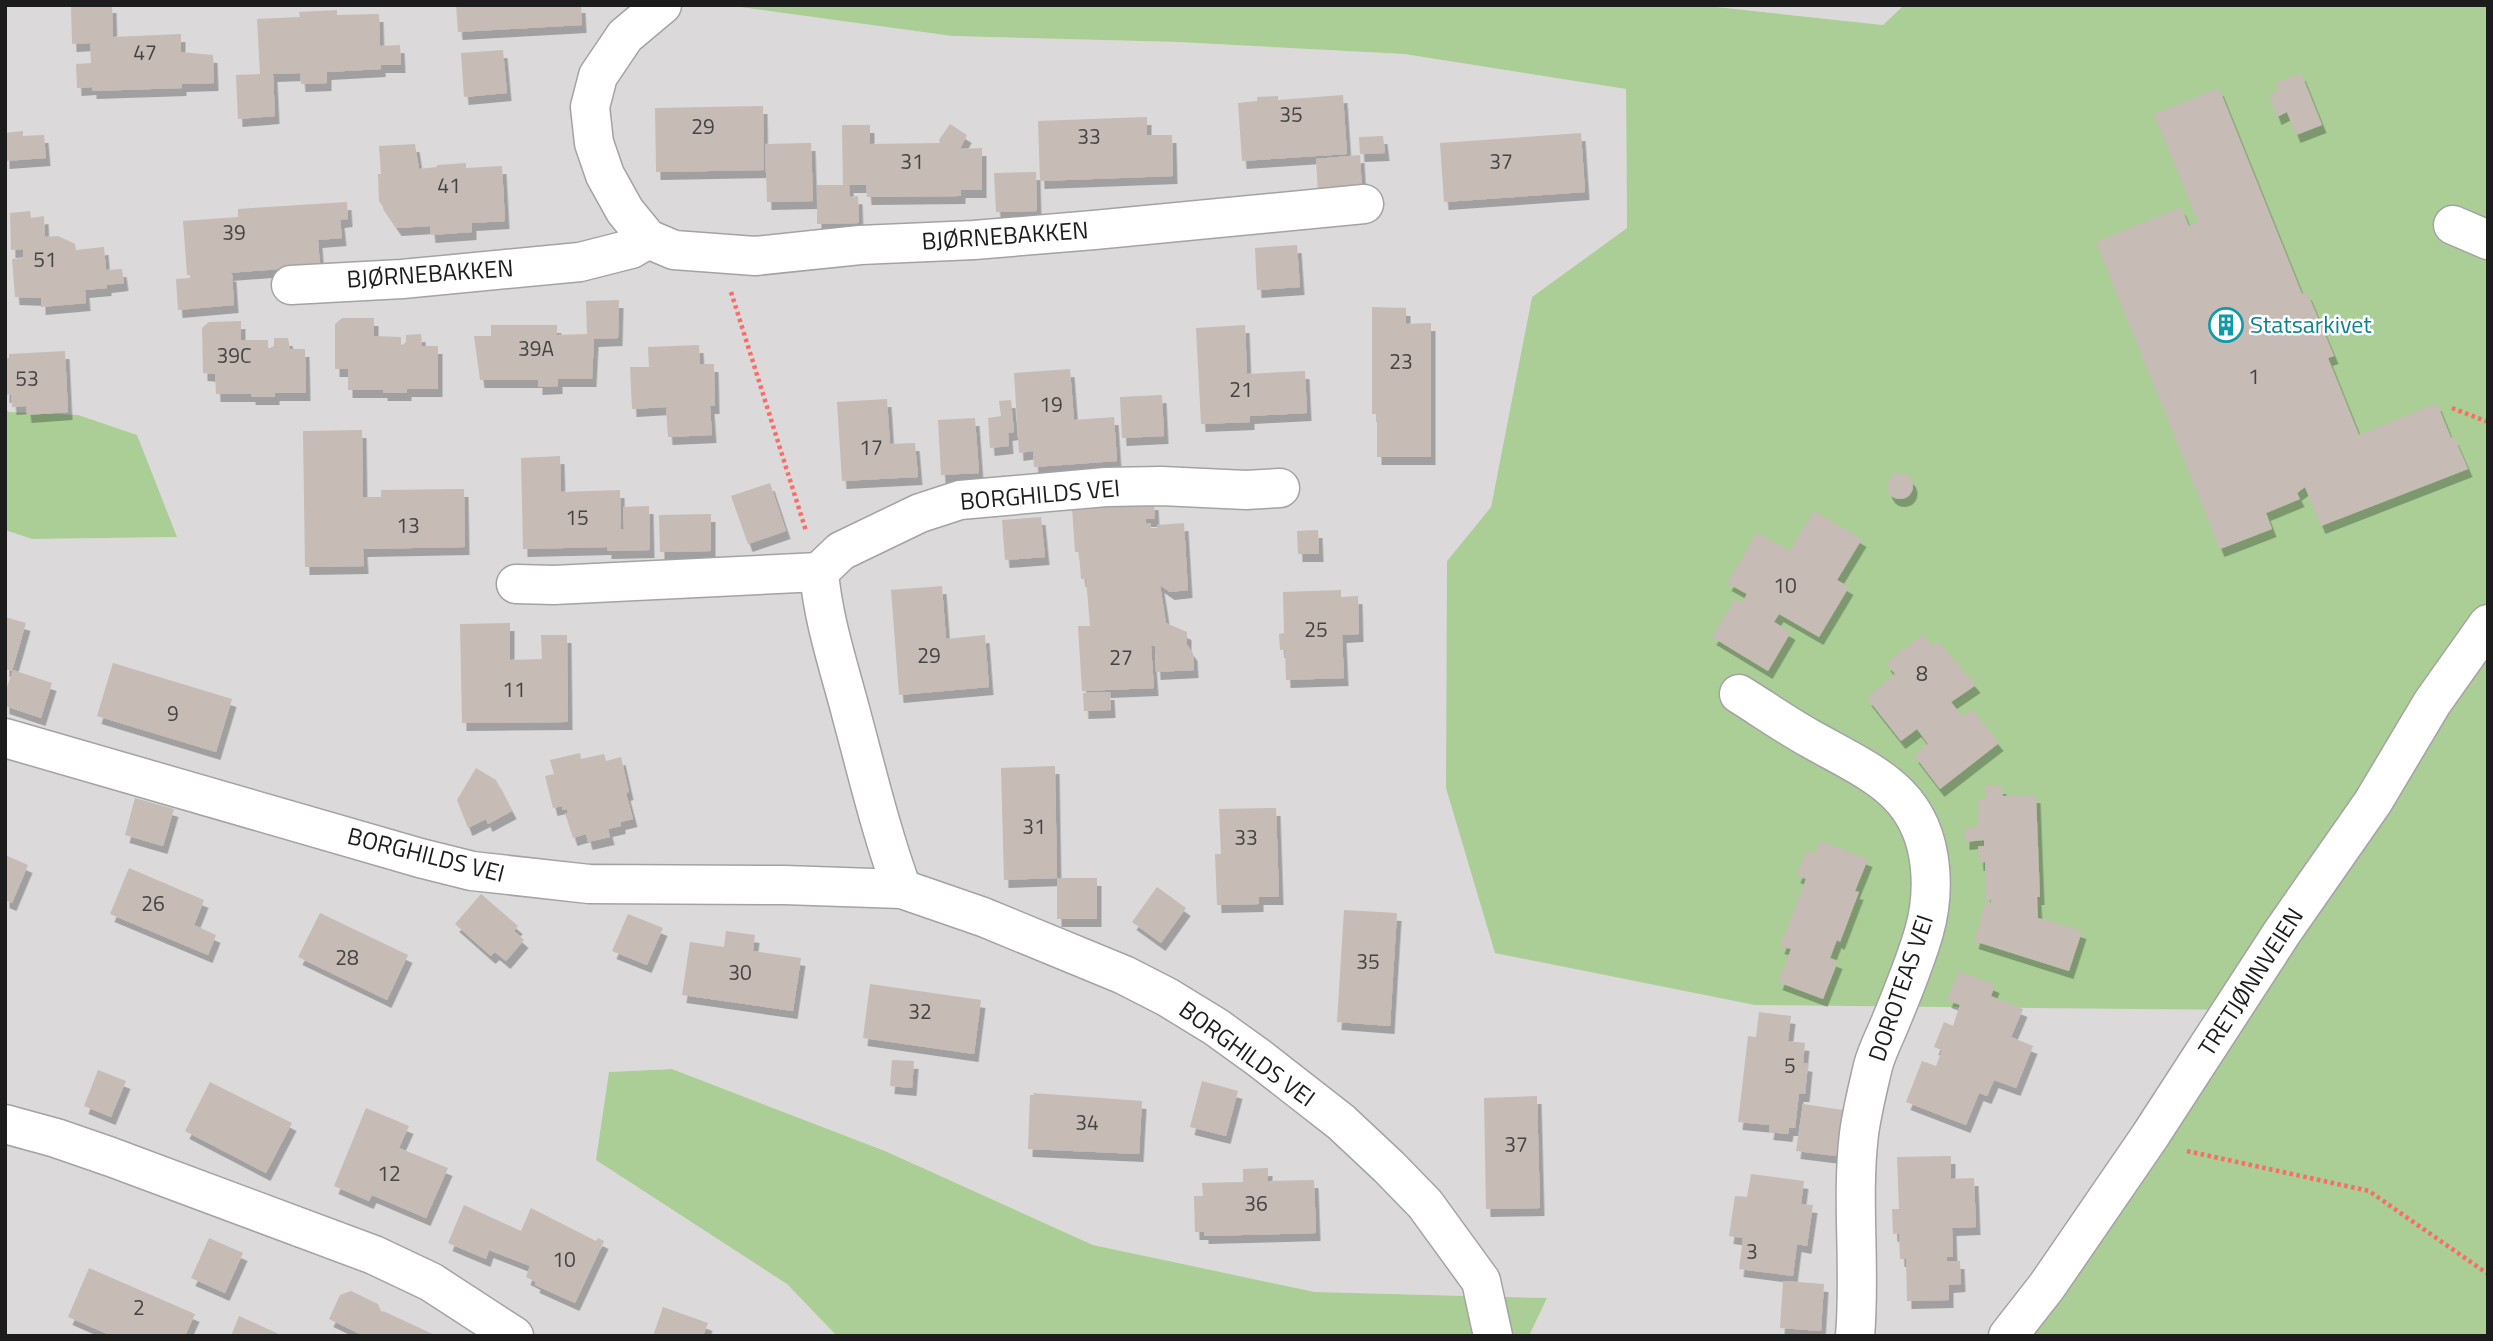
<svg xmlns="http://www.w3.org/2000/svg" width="2493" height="1341" font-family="'Titillium Web',sans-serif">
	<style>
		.residential { fill: #dbd9d9 }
		.forest { fill: #aace96 }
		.building { fill: #c6bbb5; filter: url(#shadow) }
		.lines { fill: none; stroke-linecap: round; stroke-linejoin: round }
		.minor-casing { stroke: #a3a3a3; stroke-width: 41 }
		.path { stroke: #fb6c66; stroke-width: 4.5; stroke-dasharray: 3.5 3.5; stroke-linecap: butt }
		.minor { stroke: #fff; stroke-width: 38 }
		.labels { text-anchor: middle; stroke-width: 5; stroke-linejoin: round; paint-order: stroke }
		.number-label { font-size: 21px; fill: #464442 }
		.street-label { font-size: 24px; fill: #1c1c1c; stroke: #fff }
		.culture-label { font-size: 24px; fill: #0d838f; stroke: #fff; text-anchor: start }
	</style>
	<defs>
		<filter id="shadow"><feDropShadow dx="4.5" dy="8" stdDeviation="0" flood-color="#0004"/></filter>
	</defs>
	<rect width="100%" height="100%" fill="#eee9e2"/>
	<!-- residential -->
	<g class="residential">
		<path d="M5,5H725L952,36L1178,42L1404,54L1626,89L1627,228L1532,297L1491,507L1447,561L1755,1005L2237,1010L2018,1336H1529L1547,1298L1315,1292L1093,1245L885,1151L672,1069L609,1072L787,1284L837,1336H5V530L32,539L177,537L5,410Z"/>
		<path d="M1698,5H1904L1883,25Z"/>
	</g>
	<!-- forest -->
	<g class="forest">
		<path d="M725,5H1698L1883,25L1904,5H2488V1336H2018L2236,1010L1755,1005L1495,953L1446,788L1447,561L1491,507L1532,297L1627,228L1626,89L1404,54L1178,42L952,36Z"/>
		<path d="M5,410L9,412L78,415L137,435L177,537L32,539L5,530Z"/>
		<path d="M672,1069L885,1151L1093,1245L1315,1292L1547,1298L1529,1336H837L787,1284L596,1160L609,1072Z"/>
	</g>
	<!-- building -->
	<g class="building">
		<path d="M71,5H112L113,37L181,34V52L213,55L214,83L182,84V88L92,91V87L77,88L76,64L91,63L90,43L72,44Z"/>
		<path d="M456,5H581L582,25L458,32Z"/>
		<path d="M337,10V15L379,14L380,46L400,45L401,65H381V69L327,72V83L301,84L300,73L273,74L275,116L238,119L236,75L260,74L257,19L300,17L299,12Z"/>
		<path d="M503,50L507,93L464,97L461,53Z"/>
		<path d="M2301,73L2322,125L2296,135L2287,112L2277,117L2269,95L2278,91L2275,83Z"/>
		<path d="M2219,88L2302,294L2307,292L2334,356L2328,358L2359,435L2437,403L2451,438L2454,437L2468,469L2321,526L2305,487L2297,493L2300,499L2266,513L2272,529L2220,549L2096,242L2181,207L2189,226L2198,222L2154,114Z"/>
		<path d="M1343,95L1347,154L1242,161L1238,103L1257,101V97L1278,96V100Z"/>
		<path d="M763,106L764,170L656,172L655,108Z"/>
		<path d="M1147,117V135H1172L1173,176L1040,181L1038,121Z"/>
		<path d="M950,124L967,135L960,149L982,148V190H961V196L867,197L866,185H849L850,197L858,196L859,223L817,224V185H843L842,125H870V144L940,143L939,140Z"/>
		<path d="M23,131V136L44,135L46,158L5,161V133Z"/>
		<path d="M1581,133L1585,192L1444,202L1440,143Z"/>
		<path d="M1383,136L1385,153L1360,154L1359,137Z"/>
		<path d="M811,143L813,201L767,202L765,144Z"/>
		<path d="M415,144L419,169L437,167V165L466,163V168L502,166L505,221L472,223V232L431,235L430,226L397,228L379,201L378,174H381L379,146Z"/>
		<path d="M1360,155L1362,190L1318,194L1316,159Z"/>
		<path d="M1036,172L1037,211L996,212L994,173Z"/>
		<path d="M347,202L348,219L340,220L342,238L318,240L320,266L228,273L232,274L234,305L178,310L176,279L190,278V275H187L183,221L238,217V209Z"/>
		<path d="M30,211L31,218L44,216L45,237L58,236L75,244L76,250L104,247L106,270L122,269L124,283L107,285V288L85,290L86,303L41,307V298L15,297L12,259L23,258V249L11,250L10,213Z"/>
		<path d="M1297,245L1300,287L1257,290L1255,248Z"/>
		<path d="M619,300L618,338L594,339L592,379H558V386L538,387V380H480L474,336H491V325H557V335L587,334L586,301Z"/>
		<path d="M1372,307L1406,308V324L1431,323V457H1377V414H1372Z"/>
		<path d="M342,318H374V336L401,337V346L406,342V335L421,334L422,346H438V389H407V393H383V390H348V369H335V324Z"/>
		<path d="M241,321V340H268V349L274,346V338H288L290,349H305L306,393H275V397H251V394H216L215,374L203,373L202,328L209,322Z"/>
		<path d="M1245,325L1247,374L1305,371L1307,413L1250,416V422L1201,424L1196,328Z"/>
		<path d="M699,345L700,364H714L715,406H710L712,435L668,437L666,407L632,409L630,367H649L648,347Z"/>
		<path d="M65,351L68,412L27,415L26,406L12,407L11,394L5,395V358H9V354Z"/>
		<path d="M1070,369L1074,420L1114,417L1117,461L1034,467L1033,451L1019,453L1014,373Z"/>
		<path d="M1162,395L1164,436L1122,438L1120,397Z"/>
		<path d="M887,399L890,444L915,443L918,477L842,481L837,402Z"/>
		<path d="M1011,400L1014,432L1008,433L1009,446L990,448L988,418L1001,416L999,401Z"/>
		<path d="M975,418L979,473L941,475L938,420Z"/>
		<path d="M362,430L363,497H381V490L464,489L465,547L363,549L364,566L305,567L303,431Z"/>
		<path d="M560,456L561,492L620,490L621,529H624L623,507L649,506L650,550L607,551V547L523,549L521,458Z"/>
		<circle cx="1900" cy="486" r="13"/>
		<path d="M770,483L786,531L748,544L731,496Z"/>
		<path d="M1154,502L1155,519H1146V524L1151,523V528H1157V525L1184,523L1188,590L1170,592L1160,585L1166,623L1187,632V645L1193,653L1194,670L1156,672L1155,646H1151L1154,688L1082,691L1078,626H1090L1086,579H1081L1079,552H1075L1072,507Z"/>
		<path d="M1814,511L1862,539L1837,580L1849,587L1819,637L1779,614L1774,622L1791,632L1768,671L1712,637L1735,598L1742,603L1747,594L1727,583L1757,532L1789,551Z"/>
		<path d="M711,514V551L660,552L659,515Z"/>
		<path d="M1041,517L1045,557L1005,560L1002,520Z"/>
		<path d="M1318,530L1319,554H1298L1297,531Z"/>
		<path d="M942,586L946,639L985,635L989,687L899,695L891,590Z"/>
		<path d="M1341,590V597L1358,596L1359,634L1342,635L1344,678L1286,680L1285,650H1280L1279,634L1284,633L1283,592Z"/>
		<path d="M5,617L26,623L12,671L5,669Z"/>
		<path d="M510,623V660L542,659L541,635H567L568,722L462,723L460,624Z"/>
		<path d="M1923,634L1933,647L1939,642L1976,685L1951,702L1963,717L1972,709L1999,743L1940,789L1914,755L1928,744L1917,729L1901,741L1867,698L1895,674L1886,663Z"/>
		<path d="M113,663L232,699L216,752L97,716Z"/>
		<path d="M13,670L52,683L41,718L5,706V693Z"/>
		<path d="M1110,692L1111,710L1084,711L1083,693Z"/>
		<path d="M580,753L581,759L604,754L606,761L621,757L629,792L626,793L633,819L621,822V826L608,829L610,837L588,842L586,834L573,838L565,813H568L567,809L562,810V806L553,808L545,776L554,774L550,760Z"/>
		<path d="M1055,766L1057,878H1097V919H1057V878L1004,880L1001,768Z"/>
		<path d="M476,768L496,780L512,811L488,824L486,819L468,828L457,800Z"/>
		<path d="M1985,786H2002L2003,796L2036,795L2040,897H2037L2038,918L2082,931L2069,971L1974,941L1986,902L1991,903V899L1986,900L1985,862L1979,863L1978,846H1984V840L1965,842V828H1978L1977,799H1985Z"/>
		<path d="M135,798L174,809L163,846L125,835Z"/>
		<path d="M1276,808L1279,897H1259V904L1217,905L1215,854H1221L1219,809Z"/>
		<path d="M1820,841L1868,859L1855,891L1859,892L1840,942L1837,940L1830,958L1838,961L1823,999L1778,982L1791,949L1780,946L1806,879L1796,875L1806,851L1815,854Z"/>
		<path d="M5,855L28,865L12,903L5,900Z"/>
		<path d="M129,868L204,900L194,925L216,935L208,955L110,914Z"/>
		<path d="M1157,887L1186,908L1161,943L1132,922Z"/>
		<path d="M481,894L518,926L514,931L524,940L506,961L495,952L491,956L455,924Z"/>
		<path d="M1344,910L1397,913L1390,1026L1337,1022Z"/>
		<path d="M320,913L408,955L387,1000L298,957Z"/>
		<path d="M628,914L663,928L647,965L612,951Z"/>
		<path d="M726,931L755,935L753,951L801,958L793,1011L682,995L690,942L724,947Z"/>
		<path d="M1959,971L1995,985L1991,996L2023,1009L2011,1037L2033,1046L2016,1088L1994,1080L1987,1096L1979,1093L1966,1125L1906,1102L1922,1061L1936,1066L1942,1050L1934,1047L1944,1022L1953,1026L1960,1005L1947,1000Z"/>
		<path d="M870,984L981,1000L974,1054L863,1038Z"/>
		<path d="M1759,1012L1791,1016L1788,1041L1805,1043L1803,1063L1808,1064L1805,1094H1799L1795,1128H1789L1788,1134L1769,1132L1770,1125L1738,1122L1748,1036L1756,1037Z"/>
		<path d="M892,1060L914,1061L912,1088L890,1086Z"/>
		<path d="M98,1070L126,1081L111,1117L84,1106Z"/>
		<path d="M1202,1081L1238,1091L1226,1136L1190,1127Z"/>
		<path d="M210,1082L292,1123L266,1173L185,1131Z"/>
		<path d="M1033,1093L1142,1101L1139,1154L1028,1149L1030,1095H1034Z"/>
		<path d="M1537,1096L1540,1208L1486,1209L1484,1098Z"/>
		<path d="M1803,1104L1843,1110L1836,1156L1796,1151Z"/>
		<path d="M366,1108L409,1126L399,1148L448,1168L426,1218L372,1195L369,1201L334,1186Z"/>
		<path d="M1951,1156V1179L1974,1178L1976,1227L1952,1228L1953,1257H1947V1261H1960L1961,1284L1949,1285V1300L1907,1301L1906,1259H1900L1899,1233L1893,1234L1892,1209H1899L1897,1157Z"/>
		<path d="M1268,1168V1181L1314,1180L1316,1233L1204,1236V1232H1195L1194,1196H1203L1202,1183L1243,1182V1169Z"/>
		<path d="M1751,1174L1804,1181L1801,1204L1813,1205L1807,1246L1797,1244L1793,1276L1739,1269L1743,1238L1729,1236L1735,1196L1747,1197Z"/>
		<path d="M464,1205L521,1231L531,1208L596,1241L598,1238L604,1241L575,1303L535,1285L536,1282L526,1277L530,1266L489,1250L486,1259L448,1243Z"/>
		<path d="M209,1238L243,1253L225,1293L191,1278Z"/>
		<path d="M89,1268L195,1314L185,1336H112L68,1317Z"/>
		<path d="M1783,1281L1824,1284L1821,1331L1780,1328Z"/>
		<path d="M351,1291L378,1304L382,1313L383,1311L437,1336H364L329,1319L340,1295Z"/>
		<path d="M663,1307L708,1323L703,1336H653Z"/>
		<path d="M239,1316L283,1336H231Z"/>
	</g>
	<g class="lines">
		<!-- minor casing -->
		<g class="minor-casing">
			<g id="minor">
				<path d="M662,5L625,36L598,76L590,107L594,143L605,175L625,211L648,239L674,250L755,256L860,245L974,240L1094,230L1364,204"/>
				<path d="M2453,225L2488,240"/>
				<path d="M291,285L402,279L580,262L631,249L648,239"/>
				<path d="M516,584L554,585L819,572"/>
				<path d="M1739,694C1763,709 1786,725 1811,739C1871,773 1923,791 1930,868C1932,890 1930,911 1924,932C1915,963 1903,992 1891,1021C1885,1036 1877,1051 1873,1066C1868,1088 1862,1111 1859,1134C1851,1200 1861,1269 1855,1336"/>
				<path d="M5,738L420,858L472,871L589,884L784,885L902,889L983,917L1124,975L1167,997L1216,1027L1259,1058L1341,1122L1389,1167L1425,1204L1481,1281L1493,1336"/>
				<path d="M902,889C881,832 867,772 851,713C839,667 823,620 819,572L841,551L920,513L960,500L1106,487L1161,486L1246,490L1280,488"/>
				<path d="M5,1124L56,1138L111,1157L374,1255L431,1282L514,1336"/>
				<path d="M2008,1336L2047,1286L2150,1136L2281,934L2373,802L2432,703L2488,624"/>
			</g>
		</g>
		<!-- path -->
		<g class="path">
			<path d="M731,292L806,531"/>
			<path d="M2452,408L2488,422"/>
			<path d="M2187,1151L2369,1191L2488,1274"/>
		</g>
		<!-- minor -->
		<use href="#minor" class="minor"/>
	</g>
	<!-- icons -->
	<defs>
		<g id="building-ring" transform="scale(1.75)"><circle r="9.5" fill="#fff" stroke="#0f9aa8" stroke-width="1.5"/><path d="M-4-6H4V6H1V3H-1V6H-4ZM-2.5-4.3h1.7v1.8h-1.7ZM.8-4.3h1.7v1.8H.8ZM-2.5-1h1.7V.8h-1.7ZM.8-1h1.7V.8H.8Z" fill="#0f9aa8"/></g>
	</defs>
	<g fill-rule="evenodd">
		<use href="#building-ring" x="2226" y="325"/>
	</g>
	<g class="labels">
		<!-- number labels -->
		<g class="number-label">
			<text x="145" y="60">47</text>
			<text x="1291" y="122">35</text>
			<text x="703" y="134">29</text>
			<text x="1089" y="144">33</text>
			<text x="912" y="169">31</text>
			<text x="1501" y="169">37</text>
			<text x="449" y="193">41</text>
			<text x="234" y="240">39</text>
			<text x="45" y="267">51</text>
			<text x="536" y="356">39A</text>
			<text x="234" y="363">39C</text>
			<text x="1401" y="369">23</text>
			<text x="2254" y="384">1</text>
			<text x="27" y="386">53</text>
			<text x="1241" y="397">21</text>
			<text x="1051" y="412">19</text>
			<text x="871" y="455">17</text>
			<text x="577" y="525">15</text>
			<text x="408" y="533">13</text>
			<text x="1785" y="593">10</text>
			<text x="1316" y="637">25</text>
			<text x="929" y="663">29</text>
			<text x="1121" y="665">27</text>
			<text x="1922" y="681">8</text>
			<text x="514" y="697">11</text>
			<text x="173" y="721">9</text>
			<text x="1034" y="834">31</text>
			<text x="1246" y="845">33</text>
			<text x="153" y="911">26</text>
			<text x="347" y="965">28</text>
			<text x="1368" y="969">35</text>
			<text x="740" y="980">30</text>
			<text x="920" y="1019">32</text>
			<text x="1790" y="1073">5</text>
			<text x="1087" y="1130">34</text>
			<text x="1516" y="1152">37</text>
			<text x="389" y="1181">12</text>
			<text x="1256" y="1211">36</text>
			<text x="1752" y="1259">3</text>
			<text x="564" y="1267">10</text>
			<text x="139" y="1315">2</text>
		</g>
		<!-- street labels -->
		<g class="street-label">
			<text transform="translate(1005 236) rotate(-4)" y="8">BJØRNEBAKKEN</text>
			<text transform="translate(430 274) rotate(-4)" y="8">BJØRNEBAKKEN</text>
			<text transform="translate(1040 495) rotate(-5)" y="8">BORGHILDS VEI</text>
			<text transform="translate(426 855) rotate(14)" y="8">BORGHILDS VEI</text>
			<text transform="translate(2251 982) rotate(-57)" y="8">TRETJØNNVEIEN</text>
			<text transform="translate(1901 988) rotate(-71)" y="8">DOROTEAS VEI</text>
			<text transform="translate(1247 1054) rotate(36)" y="8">BORGHILDS VEI</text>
		</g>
		<!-- culture labels -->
		<g class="culture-label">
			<text x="2250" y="333">Statsarkivet</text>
		</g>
	</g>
	<!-- border -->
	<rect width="2493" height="1341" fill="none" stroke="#1c1c1c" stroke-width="14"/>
</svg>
